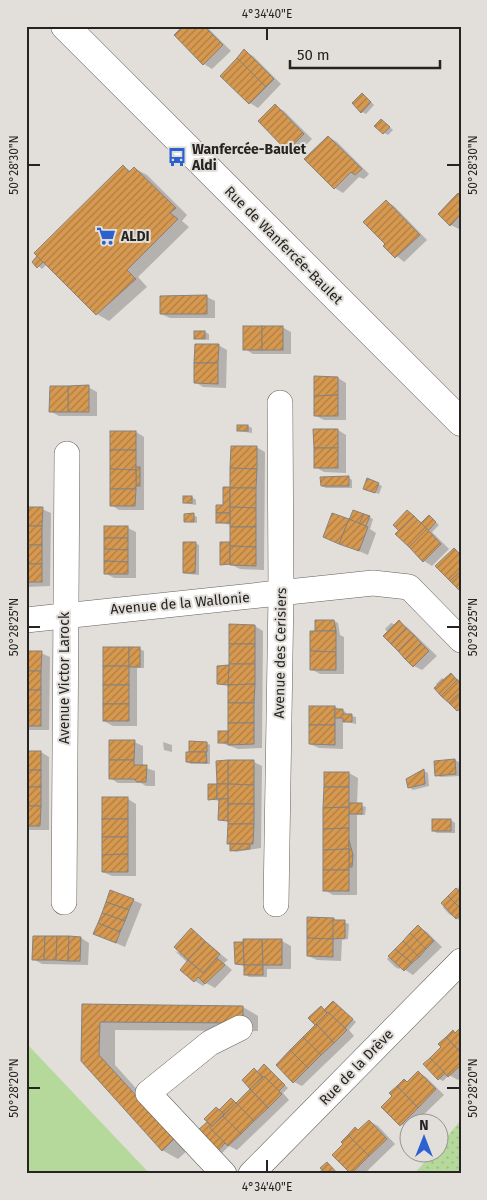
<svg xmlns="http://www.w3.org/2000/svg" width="487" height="1200" font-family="'Fira Sans',sans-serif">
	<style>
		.grass { fill: url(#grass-dots) }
		.pitch { fill: #b5d99a }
		.shadow { fill: #0003 }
		.building { fill: url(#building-hatch); stroke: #86837f }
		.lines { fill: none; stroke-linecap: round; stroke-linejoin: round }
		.minor-casing { stroke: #64615d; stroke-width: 26 }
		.major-casing { stroke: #64615d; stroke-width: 29 }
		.minor { stroke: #fff; stroke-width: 25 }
		.major { stroke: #fff; stroke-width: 28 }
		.ticks { fill: none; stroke: #252422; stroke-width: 2 }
		.labels { text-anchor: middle; stroke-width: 4; stroke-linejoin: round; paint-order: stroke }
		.poi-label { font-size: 14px; font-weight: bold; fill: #252422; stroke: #e2deda; text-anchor: start }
		.street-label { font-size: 14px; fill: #252422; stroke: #e2deda }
		.neatline { fill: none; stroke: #252422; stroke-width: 2 }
		.ticks-label { font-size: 12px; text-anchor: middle; fill: #252422 }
	</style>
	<defs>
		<pattern id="grass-dots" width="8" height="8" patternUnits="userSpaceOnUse" patternTransform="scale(1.25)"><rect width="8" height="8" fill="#b5d99a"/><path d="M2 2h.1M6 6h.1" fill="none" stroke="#9cba84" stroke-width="1.8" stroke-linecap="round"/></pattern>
		<pattern id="building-hatch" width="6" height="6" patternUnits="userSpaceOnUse" patternTransform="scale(1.25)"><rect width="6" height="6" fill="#d79950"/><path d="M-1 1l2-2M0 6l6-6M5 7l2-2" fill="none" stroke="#ae7d42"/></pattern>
	</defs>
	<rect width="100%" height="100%" fill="#e2deda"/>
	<!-- grass -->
	<path class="grass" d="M461,1120V1174H414L433,1153L440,1152V1145Z"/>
	<!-- pitch -->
	<path class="pitch" d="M27,1044L150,1174H26Z"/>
	<!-- shadow -->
	<g class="shadow">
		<path d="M185,26H206L231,51L212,69L204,64Z"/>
		<path d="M244,51L253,56L281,84L258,108L250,103Z"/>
		<path d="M366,97L374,105L366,114L362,112Z"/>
		<path d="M275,106L284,111L312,139L296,155L288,150Z"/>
		<path d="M382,120L393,130L388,135L384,133Z"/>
		<path d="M329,137L337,142L369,174L364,179L359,177L343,193L335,188Z"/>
		<path d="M123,166L131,171L134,168L147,175L187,215L182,221L189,227L138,277L147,287L109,321L97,314L47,264L42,269L34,262Z"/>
		<path d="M461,196V228L459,229L451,225Z"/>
		<path d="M386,201L394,206L427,240L404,262L385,246L387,244Z"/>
		<path d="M207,297L215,301V318H170L161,314Z"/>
		<path d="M282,327L291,332V354H253L245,349Z"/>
		<path d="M205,332L209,334V340L196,338Z"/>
		<path d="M218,345L227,350L226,388L203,387L195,382Z"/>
		<path d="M338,378L346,383V420H324L316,416Z"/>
		<path d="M88,387L97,392V416H59L50,411Z"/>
		<path d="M248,426L252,428V433L238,431Z"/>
		<path d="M338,430L346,435V473L324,472L315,467Z"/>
		<path d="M136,432L144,437V510H119L111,505Z"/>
		<path d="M256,447L265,452L264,570L240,569L232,565L222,564L231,543V525L217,522L232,488Z"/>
		<path d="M348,477L352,480V488H326L322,486Z"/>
		<path d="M378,484L382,486L379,494L368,490Z"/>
		<path d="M192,497L196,500V505L184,503Z"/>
		<path d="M26,509H42L51,513L50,586L26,587Z"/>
		<path d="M193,515L197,517V523L185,521Z"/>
		<path d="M429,516L439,525L432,532L449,549L432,566L424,561L401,530L418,520L423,523Z"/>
		<path d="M369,517L373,519L370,529L376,533L368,555L324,536L350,521Z"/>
		<path d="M128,528L136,532V578H114L105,573Z"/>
		<path d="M195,543L199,545V575L188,574L184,572Z"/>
		<path d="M334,621L338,623L340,635L344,637V674H320L311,669L320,632Z"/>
		<path d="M399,622L407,627L437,656L422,670L414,666L385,629L391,623L396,625Z"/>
		<path d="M255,626L263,631L262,748L238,749L219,742L229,732L230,686L218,683Z"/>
		<path d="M104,648L140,649L144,651V668H137V726H113L104,721Z"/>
		<path d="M26,653H41L50,657L49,730H26Z"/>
		<path d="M451,675L461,681V713L436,689L438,687L436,684L442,678L445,680Z"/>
		<path d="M335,707L346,712V715L356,717V724L343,721V749L319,748L310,744Z"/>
		<path d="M134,742L143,746V767L155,771V786H146L141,783H118L110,778Z"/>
		<path d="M163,742L172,745V752L164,750Z"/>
		<path d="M207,743L210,745V764H191L187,762L190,753Z"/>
		<path d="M26,752H41L49,757V830H26Z"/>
		<path d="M455,760L459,762L460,776L440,777L437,775Z"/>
		<path d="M254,762L262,766L261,848L235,852L231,850V845L229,843V822L220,819V801L209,799Z"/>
		<path d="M424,771L428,773L429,786L413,790L409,787Z"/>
		<path d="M325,773H349L358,778L357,804L366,807L365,815H357V895H333L324,890Z"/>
		<path d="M128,799L136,804V876H112L103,872Z"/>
		<path d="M433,820H451L455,823V833H437L433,831Z"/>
		<path d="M461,885V921L449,914L442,906L447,908L443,903Z"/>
		<path d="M133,900L142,904L125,947L95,934Z"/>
		<path d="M333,919L349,924L348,939L342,940L341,961L317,960L308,956Z"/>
		<path d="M419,927L427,932L442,947L413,975L401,967L399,969L395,967L387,959Z"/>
		<path d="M191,930L228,960L224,963L232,970L215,988L206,983L203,986L195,981L187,962L175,951L180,953Z"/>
		<path d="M81,938L89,943L88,965L42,964L33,959Z"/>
		<path d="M245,941H282L291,946V969H267V977H249L245,974V966L236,964V943H243Z"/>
		<path d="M333,1002L356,1022L349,1030L354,1036L302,1086L294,1082L318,1024L310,1018L321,1007L325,1010Z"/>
		<path d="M83,1005L243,1007L258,1016V1031L115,1030V1065L190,1148L178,1159L162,1150L82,1061Z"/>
		<path d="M461,1029V1077L458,1080L449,1075L443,1081L439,1079L456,1034Z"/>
		<path d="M264,1066L288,1088L283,1093L289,1100L237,1150L229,1146L222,1153L199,1132L209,1122L216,1108L220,1110L231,1100L237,1104L252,1089L254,1070L258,1072Z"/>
		<path d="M418,1072L426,1077L444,1095L416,1122H410L409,1129L401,1124L408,1083Z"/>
		<path d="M369,1121L378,1126L395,1144L364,1174H353L359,1131Z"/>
		<path d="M328,1164L339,1174H316Z"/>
	</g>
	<!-- building -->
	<g class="building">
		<path d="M183,26H204L223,45L203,65L174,35Z"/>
		<path d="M244,49L274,79L266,87L237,58Z"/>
		<path d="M237,58L266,87L249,104L220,76Z"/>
		<path d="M362,93L371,102L361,113L352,103Z"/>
		<path d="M275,104L304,134L287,151L258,121Z"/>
		<path d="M381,119L390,127L383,134L374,126Z"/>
		<path d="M328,136L362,169L355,175L351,172L334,189L304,159Z"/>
		<path d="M123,165L129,172L134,167L176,208L170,213L178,219L127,270L136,279L96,315L34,253Z"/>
		<path d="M458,193L461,196V214L450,226L438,214Z"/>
		<path d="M386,200L420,235L395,258L383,246L385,244L363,222Z"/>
		<path d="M37,256L43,262L37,268L32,262Z"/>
		<path d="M207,295V314H160V296Z"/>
		<rect x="243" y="326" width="19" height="24"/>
		<rect x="262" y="326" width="21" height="24"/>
		<rect x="194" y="331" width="11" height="8"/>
		<path d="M195,344H219L218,363H194Z"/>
		<path d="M194,363H218V384L194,383Z"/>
		<path d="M314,376L338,377V395L314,396Z"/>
		<path d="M89,385V412H68V386Z"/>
		<path d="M50,386H68V412H49Z"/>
		<path d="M338,395V416H314V396Z"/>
		<rect x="237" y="425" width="11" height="6"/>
		<path d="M313,429H338V448H314Z"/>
		<rect x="110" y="431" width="26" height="19"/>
		<path d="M231,446H257V469L230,468Z"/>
		<rect x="314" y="448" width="24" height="20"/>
		<path d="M110,450H136V470L110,469Z"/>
		<rect x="136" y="467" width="4" height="19"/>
		<path d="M230,468L257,469L256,488H230Z"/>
		<path d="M110,469L136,470V489H110Z"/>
		<path d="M349,476V486H321L320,477Z"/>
		<path d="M367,478L379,483L375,493L363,489Z"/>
		<path d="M223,487H230V513H216V505H223Z"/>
		<path d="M230,488H256V508L230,507Z"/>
		<path d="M110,489H136L135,506H110Z"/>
		<rect x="183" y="496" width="9" height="7"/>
		<path d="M26,507H43L42,526H26Z"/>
		<path d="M230,507L256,508V527H230Z"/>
		<path d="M353,510L364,514L359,524L349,520Z"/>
		<path d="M407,510L414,516L399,531L393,525Z"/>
		<path d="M194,513V522H184V514Z"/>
		<rect x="216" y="513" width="14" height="10"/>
		<path d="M332,513L349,519L339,544L323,537Z"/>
		<path d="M364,514L370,516L366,526L359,524Z"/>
		<path d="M429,515L436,522L428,531L421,523Z"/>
		<path d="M414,516L427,529L409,547L395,534Z"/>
		<path d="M349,519L368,527L359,551L339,544Z"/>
		<rect x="26" y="526" width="16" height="19"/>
		<rect x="104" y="526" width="24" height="12"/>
		<path d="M230,527H256V547L230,546Z"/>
		<path d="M427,529L441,544L423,562L409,547Z"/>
		<path d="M104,538H128V550L104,549Z"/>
		<path d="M183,542H196L195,573H183Z"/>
		<path d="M220,542H230V564L220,565Z"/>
		<rect x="26" y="545" width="16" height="19"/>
		<path d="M230,546L256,547V566L230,565Z"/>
		<path d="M454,548L461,555V571L450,581L435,566Z"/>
		<path d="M104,549L128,550V562L104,561Z"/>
		<path d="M104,561L128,562V574H104Z"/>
		<rect x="26" y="564" width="16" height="18"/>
		<path d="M461,571V592L450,581Z"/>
		<path d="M315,620H334L336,631H315Z"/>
		<path d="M399,620L406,628L391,644L383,636Z"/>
		<path d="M229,624L255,625V644H229Z"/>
		<path d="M406,628L414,635L398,651L391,644Z"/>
		<path d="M310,631H336V652L310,651Z"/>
		<path d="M414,635L421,643L405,659L398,651Z"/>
		<path d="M421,643L429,651L413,667L405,659Z"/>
		<rect x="229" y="644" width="26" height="20"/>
		<rect x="103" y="647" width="26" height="19"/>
		<rect x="129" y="647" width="11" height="20"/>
		<path d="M26,651H42L41,671H26Z"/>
		<path d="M310,651L336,652V670H310Z"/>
		<path d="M229,664H255V684L228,685Z"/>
		<path d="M229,665L228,685L217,684V666Z"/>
		<rect x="103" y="666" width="26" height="19"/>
		<rect x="26" y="671" width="15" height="19"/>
		<path d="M451,673L457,680L441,696L434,688Z"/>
		<path d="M457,680L461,683V692L449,703L441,696Z"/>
		<path d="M255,684L254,703H228V685Z"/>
		<rect x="103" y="685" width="26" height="19"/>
		<rect x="26" y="690" width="15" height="20"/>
		<path d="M461,692V708L457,711L449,703Z"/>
		<rect x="228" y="703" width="26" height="20"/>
		<rect x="103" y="704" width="26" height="17"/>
		<rect x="309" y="706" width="26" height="19"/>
		<path d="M335,709H343V714H352V722H343V718H335Z"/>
		<rect x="26" y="710" width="15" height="16"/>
		<path d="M228,723H254V744L228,745Z"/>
		<path d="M309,725H335V745L309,744Z"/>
		<rect x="218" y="731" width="10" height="12"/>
		<path d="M109,740H135L134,760H109Z"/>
		<path d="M189,741L207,742V752H189Z"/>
		<rect x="26" y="751" width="15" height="19"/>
		<path d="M186,752H206L207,763L186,762Z"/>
		<path d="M455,759L456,774L435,776L434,761Z"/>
		<path d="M109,760H134V765H147L146,782H137L134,779H109Z"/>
		<path d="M228,760H254V785L228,784Z"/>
		<path d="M228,760V784H217L216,761Z"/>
		<path d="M424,769L425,784L408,788L406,779Z"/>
		<rect x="26" y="770" width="15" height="17"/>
		<rect x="324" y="772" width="25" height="15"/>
		<path d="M208,784H217V799L208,800Z"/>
		<rect x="217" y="784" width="11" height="15"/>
		<path d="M228,784L254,785V804H228Z"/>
		<rect x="26" y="787" width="15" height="19"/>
		<path d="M324,787H349V807L323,808Z"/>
		<rect x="102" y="797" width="26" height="22"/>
		<path d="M219,799H228V821L218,820Z"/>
		<rect x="349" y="803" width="13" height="11"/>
		<rect x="228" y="804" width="26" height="20"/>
		<path d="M26,806H41L40,826H26Z"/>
		<path d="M349,807V828L323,829V808Z"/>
		<rect x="102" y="819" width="26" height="18"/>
		<rect x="432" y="819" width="19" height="12"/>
		<path d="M228,824H254L253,844H227Z"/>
		<path d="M349,828V849L323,850V829Z"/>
		<path d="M102,837H128V854L102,855Z"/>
		<path d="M349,840L353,855L352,867H349Z"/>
		<path d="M230,844H250V849L230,851Z"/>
		<path d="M349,849V870H323V850Z"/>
		<path d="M128,854V872H102V855Z"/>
		<rect x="323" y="870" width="26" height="21"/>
		<path d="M456,888L461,893V909L448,896Z"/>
		<path d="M110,890L134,899L129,910L106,902Z"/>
		<path d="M448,896L461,909V915L456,919L441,903Z"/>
		<path d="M106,902L129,910L125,921L102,913Z"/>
		<path d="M102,913L125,921L120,932L98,923Z"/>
		<path d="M307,917L334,918L333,939L307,938Z"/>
		<path d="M333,920H345V938L333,939Z"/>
		<path d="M98,923L120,932L116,943L93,934Z"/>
		<path d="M418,925L434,941L426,949L410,933Z"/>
		<path d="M191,928L205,941L188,960L174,947Z"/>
		<path d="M410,933L426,949L419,957L403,941Z"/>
		<path d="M33,936H45L44,960H32Z"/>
		<path d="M45,936H57L56,960H44Z"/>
		<path d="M57,936H69L68,961L56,960Z"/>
		<path d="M69,936L81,937L80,961H68Z"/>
		<path d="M307,938L333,939V957L307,956Z"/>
		<path d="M243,939H262L263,965H244Z"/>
		<path d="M262,939H282V965H263Z"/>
		<path d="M205,941L220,954L203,973L188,960Z"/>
		<path d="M403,941L419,957L412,963L395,949Z"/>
		<path d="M234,942H243L244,965L235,964Z"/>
		<path d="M395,949L412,963L404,971L388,956Z"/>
		<path d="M217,958L225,965L205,984L198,977L194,982L180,970L188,960L203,973Z"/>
		<rect x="244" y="965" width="19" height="10"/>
		<path d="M333,1001L353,1019L345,1028L324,1010Z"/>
		<path d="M82,1004L243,1006V1023L100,1022L99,1055L175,1138L162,1151L81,1061Z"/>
		<path d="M321,1006L327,1013L315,1025L308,1018Z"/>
		<path d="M328,1012L347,1030L334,1043L316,1024Z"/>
		<path d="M316,1024L334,1043L321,1055L303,1037Z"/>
		<path d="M461,1027V1053L446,1037L453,1030L455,1033Z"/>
		<path d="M303,1037L321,1055L308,1068L290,1050Z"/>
		<path d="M446,1037L461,1053V1065L448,1077L430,1058L441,1047L438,1044Z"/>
		<path d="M290,1050L308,1068L293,1083L276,1065Z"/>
		<path d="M430,1058L445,1073L438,1080L423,1064Z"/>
		<path d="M264,1064L285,1085L279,1091L257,1072Z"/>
		<path d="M254,1068L262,1077L250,1089L242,1080Z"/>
		<path d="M418,1071L436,1089L418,1108L397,1086L404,1079L407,1082Z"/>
		<path d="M264,1076L282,1094L268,1108L250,1089Z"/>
		<path d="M397,1086L418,1108L400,1126L381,1107L392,1096L389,1093Z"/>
		<path d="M250,1089L268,1108L254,1121L236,1103Z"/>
		<path d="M231,1098L236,1103L224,1114L219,1110Z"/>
		<path d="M236,1103L254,1121L241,1134L223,1116Z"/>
		<path d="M216,1107L224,1114L212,1126L204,1119Z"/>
		<path d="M223,1116L241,1134L228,1146L210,1128Z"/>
		<path d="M369,1120L387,1139L369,1156L348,1135L355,1127L358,1130Z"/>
		<path d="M207,1122L212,1126L210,1128L225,1143L217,1152L197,1131Z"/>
		<path d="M348,1135L369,1156L351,1174L332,1155L343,1144L341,1142Z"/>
		<path d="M327,1162L338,1174H326L320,1168Z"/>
	</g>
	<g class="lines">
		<!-- minor casing -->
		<g class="minor-casing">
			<g id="minor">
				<path d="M26,620L373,583L409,587L461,640"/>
				<path d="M64,902L67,454"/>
				<path d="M276,904L281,594L280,403"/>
				<path d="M224,1174L148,1093L210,1043L240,1028"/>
				<path d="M251,1174L461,961"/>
			</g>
		</g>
		<!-- major casing -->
		<g class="major-casing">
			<path id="major" d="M65,26L461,422"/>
		</g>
		<!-- minor -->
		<use href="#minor" class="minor"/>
		<!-- major -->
		<use href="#major" class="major"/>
	</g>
	<!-- ticks -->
	<path class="ticks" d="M267,28V40M28,165H40M447,165H460M28,627H40M447,627H460M28,1088H40M447,1088H460M267,1160V1172"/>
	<!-- icons -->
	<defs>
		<g id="bus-bare" transform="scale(1.5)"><path d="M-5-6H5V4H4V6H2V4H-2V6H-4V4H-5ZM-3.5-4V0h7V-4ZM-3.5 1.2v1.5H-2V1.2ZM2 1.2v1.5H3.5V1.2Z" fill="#2c62d0" stroke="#e2deda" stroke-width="2.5" paint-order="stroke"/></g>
		<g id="supermarket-bare" transform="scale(1.5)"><path d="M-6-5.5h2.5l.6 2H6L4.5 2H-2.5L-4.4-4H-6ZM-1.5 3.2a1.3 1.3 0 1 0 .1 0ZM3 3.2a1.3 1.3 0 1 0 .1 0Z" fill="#2c62d0" stroke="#e2deda" stroke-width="2.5" paint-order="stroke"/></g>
	</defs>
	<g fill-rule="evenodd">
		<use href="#bus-bare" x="177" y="157"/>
		<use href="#supermarket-bare" x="106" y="236"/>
	</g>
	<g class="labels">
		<!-- poi labels -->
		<g class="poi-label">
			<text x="192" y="154">Wanfercée-Baulet<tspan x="192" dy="16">Aldi</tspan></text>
			<text x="121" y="241">ALDI</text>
		</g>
		<!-- street labels -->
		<g class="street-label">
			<text transform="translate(284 245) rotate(45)" y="5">Rue de Wanfercée-Baulet</text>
			<text transform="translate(180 603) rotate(-5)" y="5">Avenue de la Wallonie</text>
			<text transform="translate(280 653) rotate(-89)" y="5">Avenue des Cerisiers</text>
			<text transform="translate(64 678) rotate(-90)" y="5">Avenue Victor Larock</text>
			<text transform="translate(356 1067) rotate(-46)" y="5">Rue de la Drève</text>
		</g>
	</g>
	<!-- border -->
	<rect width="487" height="1200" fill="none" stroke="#e2deda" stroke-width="55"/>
	<!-- north arrow -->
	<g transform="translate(424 1138)"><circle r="24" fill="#e2deda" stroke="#969490"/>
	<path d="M0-4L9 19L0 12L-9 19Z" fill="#2c62d0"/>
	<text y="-8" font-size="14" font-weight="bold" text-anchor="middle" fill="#252422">N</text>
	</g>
	<!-- scale -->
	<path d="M290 60v8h150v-8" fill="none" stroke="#252422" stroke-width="2.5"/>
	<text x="297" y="60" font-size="15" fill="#252422" stroke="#e2deda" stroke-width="4" paint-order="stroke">50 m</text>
	<rect x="28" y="28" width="432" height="1144" class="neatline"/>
	<g class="ticks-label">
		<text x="267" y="18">4°34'40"E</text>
		<text transform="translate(14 165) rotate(-90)" y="4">50°28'30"N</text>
		<text transform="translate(473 165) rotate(-90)" y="4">50°28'30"N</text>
		<text transform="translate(14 627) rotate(-90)" y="4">50°28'25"N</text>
		<text transform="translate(473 627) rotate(-90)" y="4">50°28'25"N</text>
		<text transform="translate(14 1088) rotate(-90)" y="4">50°28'20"N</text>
		<text transform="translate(473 1088) rotate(-90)" y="4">50°28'20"N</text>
		<text x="267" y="1191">4°34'40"E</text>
	</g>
</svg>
